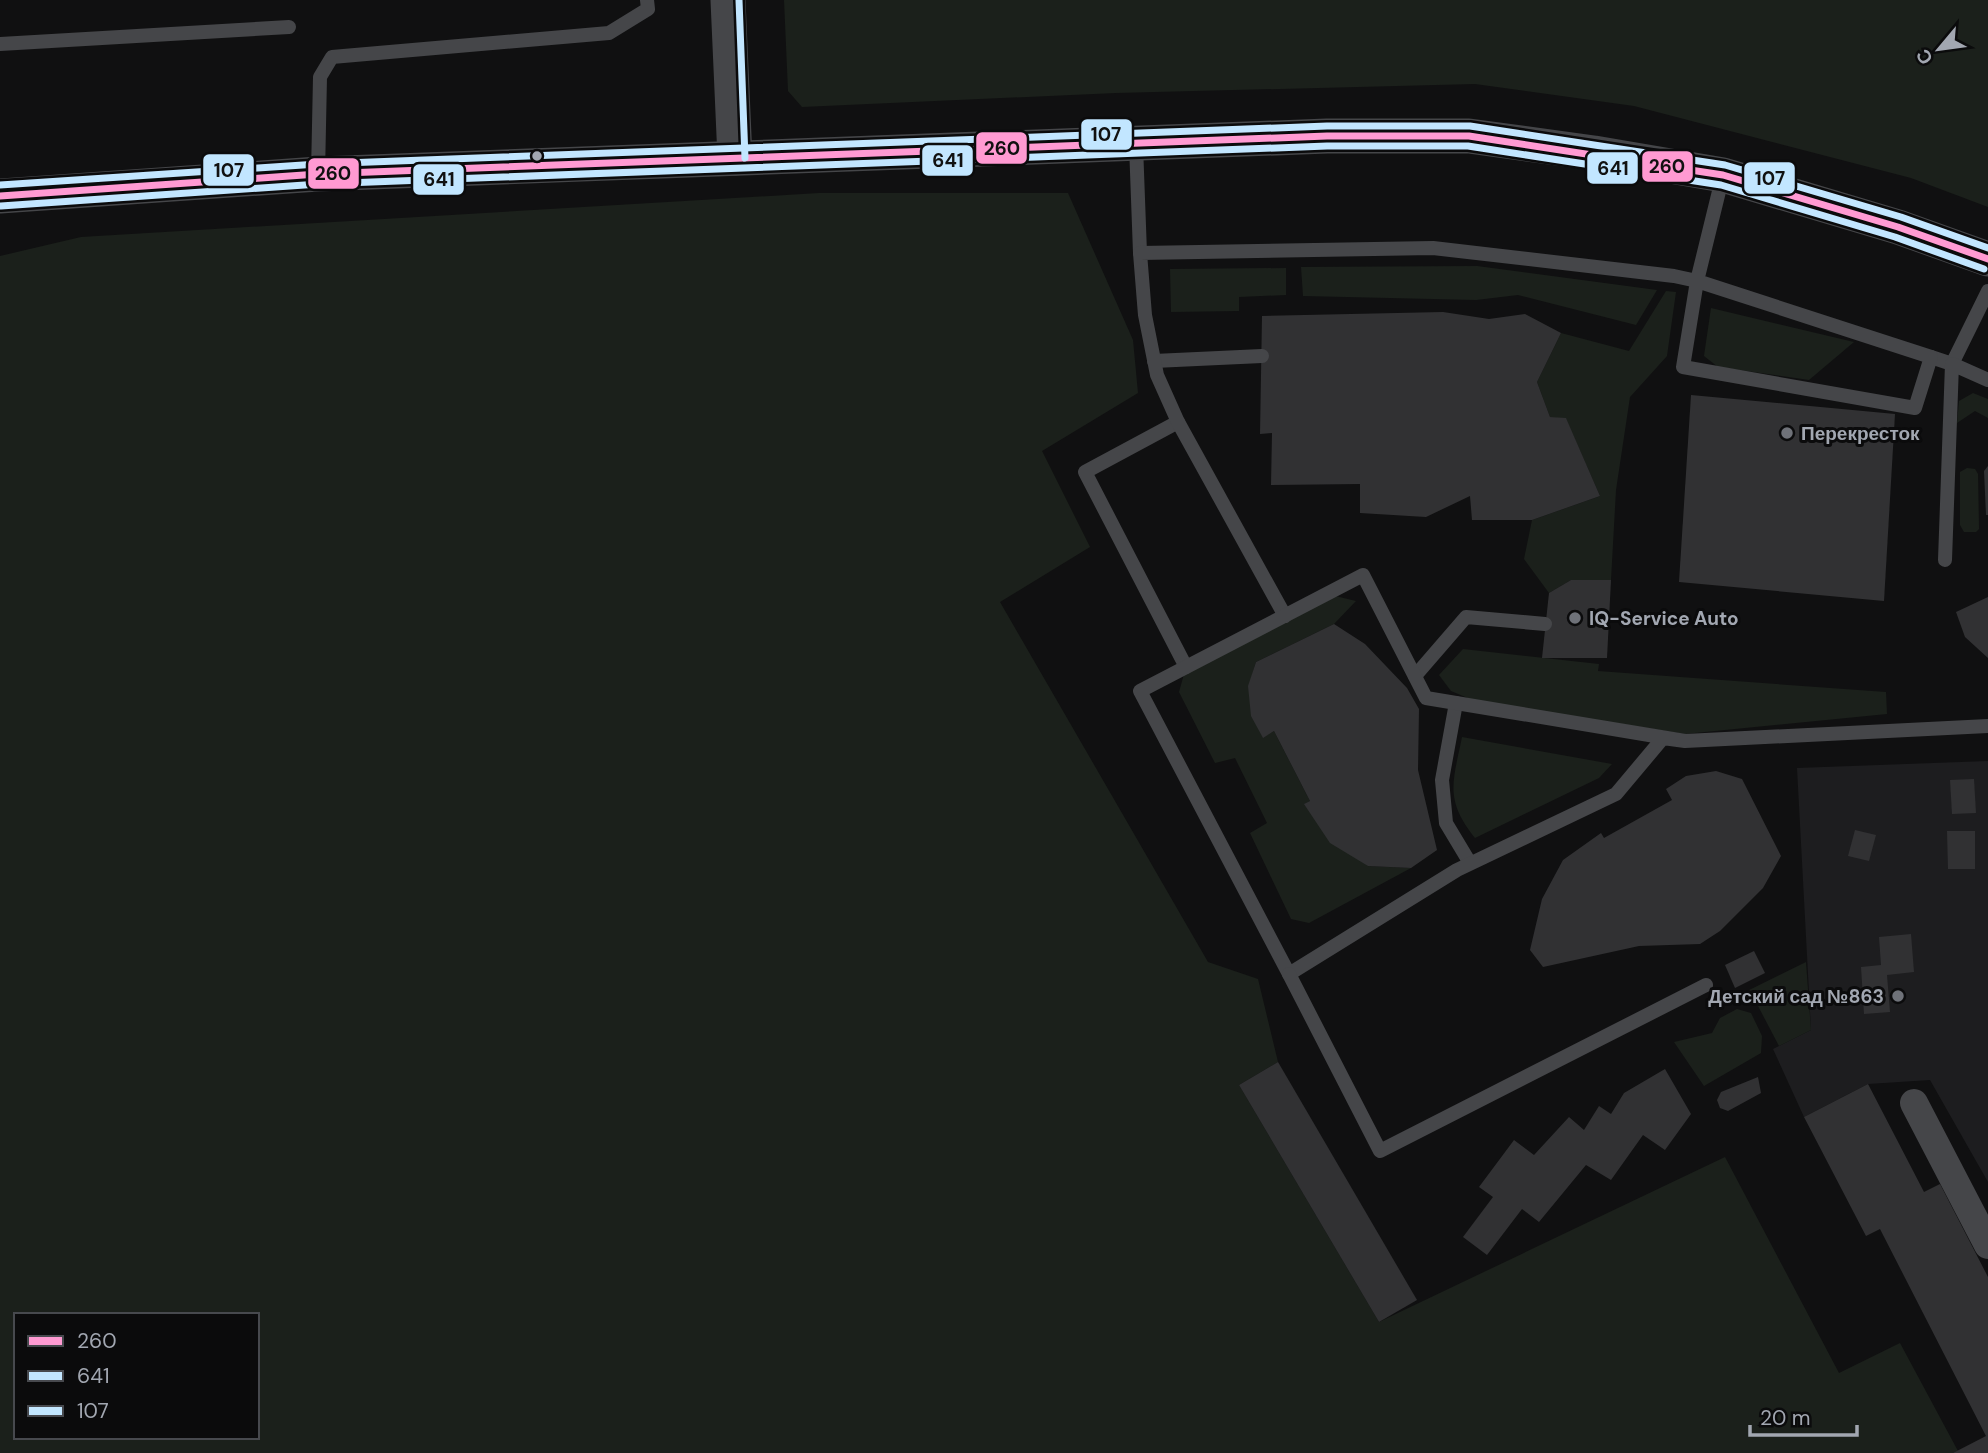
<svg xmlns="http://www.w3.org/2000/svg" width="1988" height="1453" font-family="'DM Sans',sans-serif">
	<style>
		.built { fill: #1d1d1f }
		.green { fill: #1b201b; fill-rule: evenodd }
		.building { fill: #313133 }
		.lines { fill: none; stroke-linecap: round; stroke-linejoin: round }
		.service { stroke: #454649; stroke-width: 14 }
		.minor { stroke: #454649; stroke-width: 28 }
		.tertiary { stroke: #454649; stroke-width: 35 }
		.bus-1-casing { stroke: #0b0b0c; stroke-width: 12 }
		.bus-2-casing { stroke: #0b0b0c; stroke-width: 12 }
		.bus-3-casing { stroke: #0b0b0c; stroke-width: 12 }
		.bus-1 { stroke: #ff9ad2; stroke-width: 7 }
		.bus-2 { stroke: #c2e6ff; stroke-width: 7 }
		.bus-3 { stroke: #c2e6ff; stroke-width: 7 }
		.bus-dot { fill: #a2a7b1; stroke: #0b0b0c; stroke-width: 2.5 }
		.poi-dot { fill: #6f7279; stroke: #0b0b0c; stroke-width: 2.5 }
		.labels { text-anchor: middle; stroke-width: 6; stroke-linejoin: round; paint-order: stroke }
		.poi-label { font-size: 19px; font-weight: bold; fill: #a2a7b1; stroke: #0b0b0c; text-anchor: start }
		.line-badge { stroke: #0b0b0c; stroke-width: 2.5 }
		.pale-badge-label { font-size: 19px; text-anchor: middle; font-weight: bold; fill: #111 }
	</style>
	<rect width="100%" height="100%" fill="#101011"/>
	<!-- built -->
	<path class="built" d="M1988,761V1182L1930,1080L1868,1084L1804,1117L1773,1049L1811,1030L1797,768Z"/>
	<!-- green -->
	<g class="green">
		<path d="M784,0H1988V207L1911,178L1634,106L1475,84L1116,93L802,107L788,91Z"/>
		<path d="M819,193H1068L1133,340L1138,393L1042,451L1090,547L1000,602L1208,962L1258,979L1278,1062L1239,1085L1379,1322L1725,1157L1839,1373L1900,1343L1958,1451L1953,1453H0V256L81,237ZM16,1315H257V1437H16Z"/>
		<path d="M1477,266L1657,290L1636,325L1518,295L1476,300L1303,296L1301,267Z"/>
		<path d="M1286,268V295L1239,297V311L1171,312L1170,269Z"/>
		<path d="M1666,291L1676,292L1667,356L1630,397L1616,490L1611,580H1571L1549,593L1524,559L1532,520L1600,496L1566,419L1550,417L1537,382L1561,333L1629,351Z"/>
		<path d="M1711,308L1854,342L1809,380L1718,367L1704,356Z"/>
		<path d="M1973,393L1988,399V418L1975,411L1957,423L1959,401Z"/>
		<path d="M1967,468L1975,469L1978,474L1979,529L1976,532H1964L1960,525V472Z"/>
		<path d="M1327,594L1356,601L1334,624L1256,662C1246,691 1248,710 1263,737L1274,731L1310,801L1305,804L1368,866L1411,868L1309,923L1291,919L1250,833L1267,823L1235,758L1215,763L1179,692L1186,667Z"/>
		<path d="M1463,649L1599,664L1598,671L1886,692L1887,714L1685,734L1475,701L1451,691L1439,675Z"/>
		<path d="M1462,737L1612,764L1599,778L1475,838C1444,799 1453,782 1462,737Z"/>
		<path d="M1806,962L1811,1030L1779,1046L1758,1006L1737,996Z"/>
		<path d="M1737,1009L1751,1013L1762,1036L1761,1053L1704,1086L1674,1042L1712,1033L1720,1018Z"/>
	</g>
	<!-- building -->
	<g class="building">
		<path d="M1443,312L1489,319L1525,314L1561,333L1537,382L1550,417L1566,418L1600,496L1532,520H1472L1470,496L1426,517L1360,513V484L1271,485L1272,433L1260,434L1262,316Z"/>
		<path d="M1691,395L1895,414L1884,601L1679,582Z"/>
		<path d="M1988,466V515H1986L1984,471Z"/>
		<path d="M1571,580H1611L1607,658H1542L1549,593Z"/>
		<path d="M1988,597V658L1965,637L1956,612Z"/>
		<path d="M1334,624L1365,644L1407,688L1419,709L1418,770L1437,850L1411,868L1368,866L1330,843L1304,804L1310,801L1274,731L1263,738L1251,716L1248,686L1256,662Z"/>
		<path d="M1716,771L1742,779L1781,856L1763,888L1720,931L1700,944L1639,946L1543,967L1530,950L1542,899L1563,860L1601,833L1604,838L1672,800L1666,789L1686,776Z"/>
		<path d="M1974,779L1976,813L1952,814L1950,780Z"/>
		<path d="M1855,830L1876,835L1869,861L1848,856Z"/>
		<path d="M1947,831H1975V869H1948Z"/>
		<path d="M1911,934L1914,972L1887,975L1890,1012L1864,1014L1861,967L1881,965L1879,937Z"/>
		<path d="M1754,951L1765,973L1735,988L1725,965Z"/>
		<path d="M1278,1062L1417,1300L1379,1322L1239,1085Z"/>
		<path d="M1665,1069L1691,1114L1665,1150L1643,1135L1611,1180L1586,1165L1539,1222L1522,1209L1487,1255L1463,1237L1493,1197L1479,1187L1514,1140L1534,1155L1569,1117L1584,1130L1599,1106L1611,1114L1624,1093Z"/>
		<path d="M1758,1077L1761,1093L1728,1111L1720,1108L1717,1100L1721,1092Z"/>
		<path d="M1868,1084L1924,1192L1940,1184L1988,1277V1453H1953L1986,1436L1880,1229L1866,1236L1804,1117Z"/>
	</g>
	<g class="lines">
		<!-- service -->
		<g class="service">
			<path d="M0,44L289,27"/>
			<path d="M1136,145L1140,253"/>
			<path d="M318,174L320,77L332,57L609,33L648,9L647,0"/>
			<path d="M1931,357L1952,364L1988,291"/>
			<path d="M1154,361L1262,356"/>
			<path d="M1178,422L1085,472L1186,667"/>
			<path d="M1945,560L1952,364L1988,380"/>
			<path d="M1285,616L1178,422L1157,375L1145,315L1140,253L1433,248L1674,276L1697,281L1931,357L1915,408L1683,367L1697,281L1723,175"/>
			<path d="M1415,676L1466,617L1545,624"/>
			<path d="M1456,703L1442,780L1446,823L1470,863"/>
			<path d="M1685,741L1426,698L1363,575L1140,691L1289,974L1457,870L1616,794L1663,738L1685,741L1988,726"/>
			<path d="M1289,974L1380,1151L1706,985"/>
		</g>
		<!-- minor -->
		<path class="minor" d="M1914,1103L1988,1245"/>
		<!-- tertiary -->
		<g class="tertiary">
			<path d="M728,0L735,158"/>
			<path d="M0,196L318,174L1327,136H1469L1594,153L1723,175L1898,227L1988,259"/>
		</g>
		<!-- bus-1 casing -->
		<g class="bus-1-casing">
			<path id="bus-1" d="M0,196L318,174L1327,136H1469L1723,175L1898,227L1988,259"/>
		</g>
		<!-- bus-2 casing -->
		<g class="bus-2-casing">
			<path id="bus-2" d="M1,206L319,184L1327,146H1468L1721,185L1895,237L1984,269"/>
		</g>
		<!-- bus-3 casing -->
		<g class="bus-3-casing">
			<g id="bus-3">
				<path d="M739,0L745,158"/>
				<path d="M0,185L318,164L1327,126H1470L1725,165L1901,217L1988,248"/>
			</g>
		</g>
		<!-- bus-1 -->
		<use href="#bus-1" class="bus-1"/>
		<!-- bus-2 -->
		<use href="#bus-2" class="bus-2"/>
		<!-- bus-3 -->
		<use href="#bus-3" class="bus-3"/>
	</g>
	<!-- markers -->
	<circle class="bus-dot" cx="537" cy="156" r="6"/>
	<g class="poi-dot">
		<circle cx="1787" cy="433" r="7"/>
		<circle cx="1575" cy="618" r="7"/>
		<circle cx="1898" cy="996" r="7"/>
	</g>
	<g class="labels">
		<!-- poi labels -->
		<g class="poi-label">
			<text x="1801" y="440">Перекресток</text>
			<text x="1589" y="625">IQ-Service Auto</text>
			<text x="1884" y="1003" text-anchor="end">Детский сад №863</text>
		</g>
	</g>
	<g class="line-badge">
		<rect x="1080" y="118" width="53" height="33" rx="7" fill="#c2e6ff"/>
		<rect x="975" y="131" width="53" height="34" rx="7" fill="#ff9ad2"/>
		<rect x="921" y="144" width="53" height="33" rx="7" fill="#c2e6ff"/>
		<rect x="1641" y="150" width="53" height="33" rx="7" fill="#ff9ad2"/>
		<rect x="1586" y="151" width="53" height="34" rx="7" fill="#c2e6ff"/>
		<rect x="202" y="153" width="53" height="34" rx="7" fill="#c2e6ff"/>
		<rect x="307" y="157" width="53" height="33" rx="7" fill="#ff9ad2"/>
		<rect x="1743" y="161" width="53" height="34" rx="7" fill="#c2e6ff"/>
		<rect x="412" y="163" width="53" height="33" rx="7" fill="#c2e6ff"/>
	</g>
	<g class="pale-badge-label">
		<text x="1106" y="141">107</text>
		<text x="1002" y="155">260</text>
		<text x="948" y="167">641</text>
		<text x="1667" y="173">260</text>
		<text x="1613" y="175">641</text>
		<text x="229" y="177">107</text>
		<text x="333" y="180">260</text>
		<text x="1770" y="185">107</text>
		<text x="439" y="186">641</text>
	</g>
	<!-- legend -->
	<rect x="14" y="1313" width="245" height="126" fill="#0b0b0c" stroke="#47494e" stroke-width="2"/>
	<rect x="28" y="1336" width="35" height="10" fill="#ff9ad2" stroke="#47494e" stroke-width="2"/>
	<text x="77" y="1348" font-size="21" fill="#a2a7b1">260</text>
	<rect x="28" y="1371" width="35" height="10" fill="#c2e6ff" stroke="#47494e" stroke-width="2"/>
	<text x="77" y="1383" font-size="21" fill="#a2a7b1">641</text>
	<rect x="28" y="1406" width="35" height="10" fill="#c2e6ff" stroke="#47494e" stroke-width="2"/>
	<text x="77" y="1418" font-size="21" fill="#a2a7b1">107</text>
	<!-- north arrow -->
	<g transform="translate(1939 49) rotate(241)" stroke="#0b0b0c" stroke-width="5" paint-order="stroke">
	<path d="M0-5L12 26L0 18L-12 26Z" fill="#a2a7b1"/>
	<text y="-10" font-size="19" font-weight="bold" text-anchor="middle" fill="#a2a7b1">С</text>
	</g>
	<!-- scale -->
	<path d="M1750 1425v10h107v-10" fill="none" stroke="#a2a7b1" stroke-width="3.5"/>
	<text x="1760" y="1425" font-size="21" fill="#a2a7b1" stroke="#0b0b0c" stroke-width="5" paint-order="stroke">20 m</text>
</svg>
